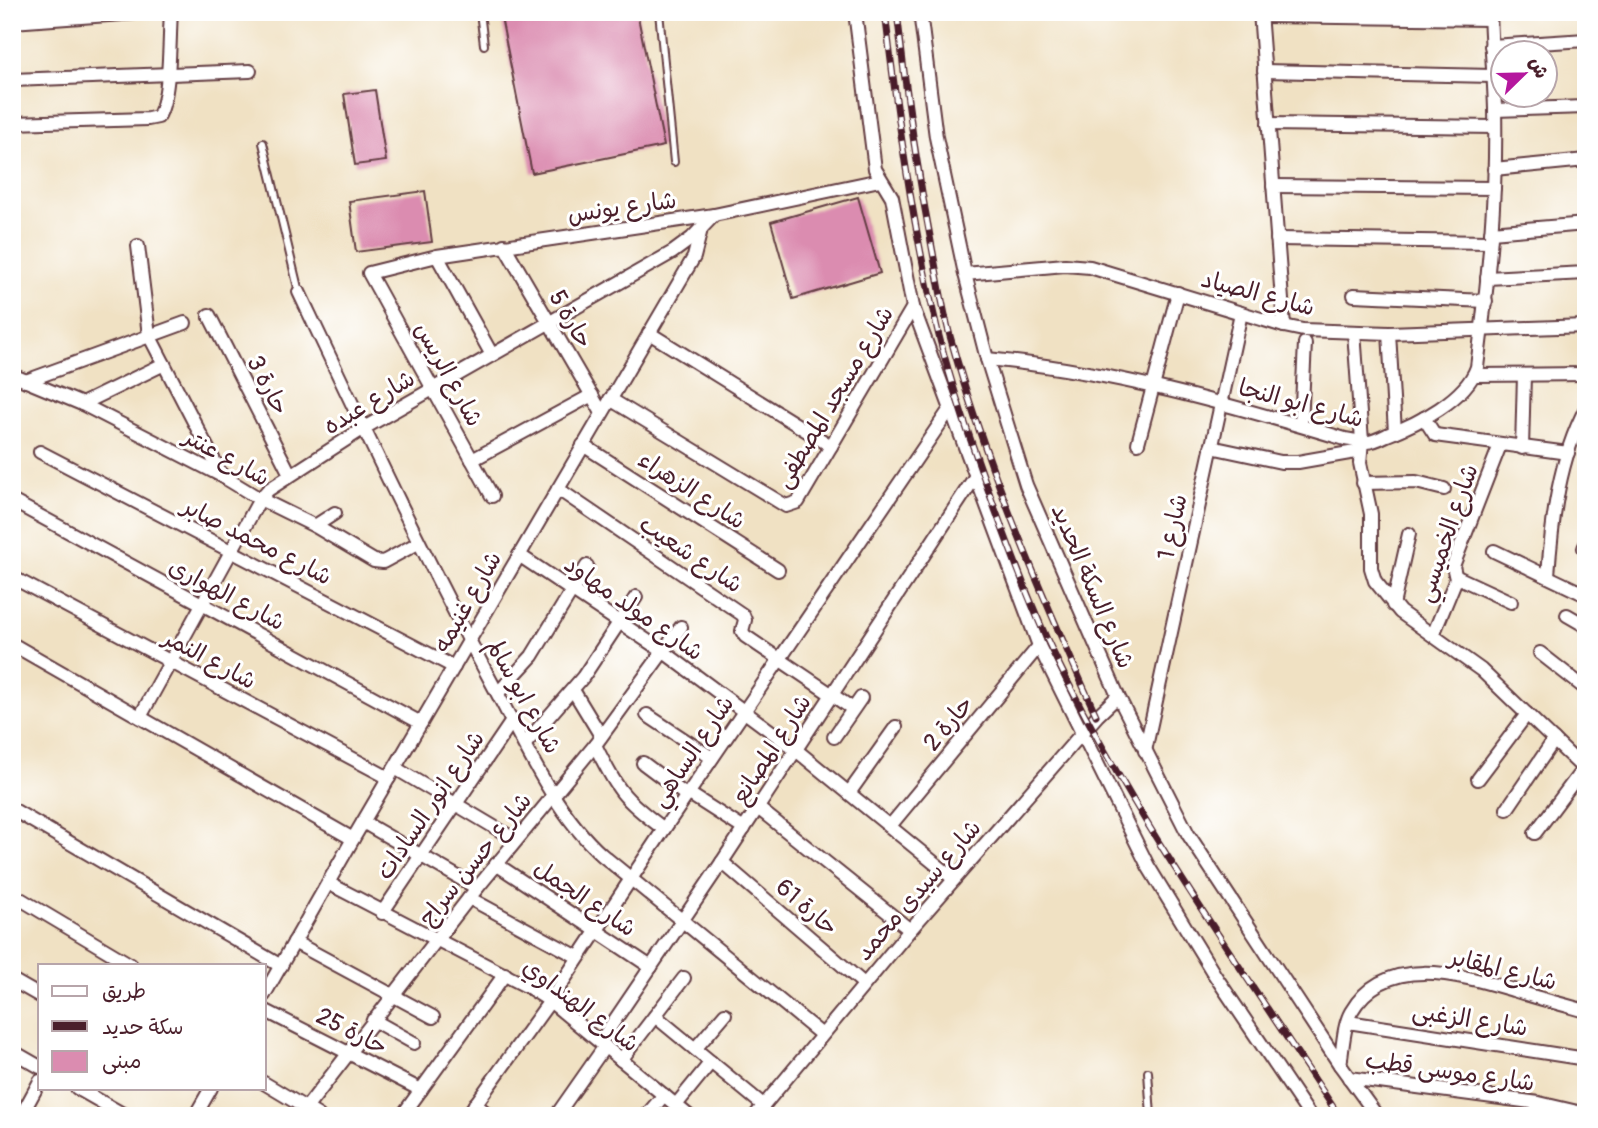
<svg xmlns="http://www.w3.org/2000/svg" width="1598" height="1128" font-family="Pangolin,'Playpen Sans Arabic',sans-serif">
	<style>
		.building { fill: #db8cb0 }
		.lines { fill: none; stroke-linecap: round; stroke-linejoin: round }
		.lane-casing { stroke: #633c42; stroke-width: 10 }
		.street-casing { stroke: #633c42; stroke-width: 16 }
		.lane { stroke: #fff; stroke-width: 6 }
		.street { stroke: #fff; stroke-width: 12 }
		.rail-casing { stroke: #4a1f2b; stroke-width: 7 }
		.rail { stroke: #fff; stroke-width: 4.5; stroke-dasharray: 13; stroke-linecap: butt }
		.labels { text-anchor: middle; stroke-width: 6; stroke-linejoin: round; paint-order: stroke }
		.street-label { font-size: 24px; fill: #4a1f2b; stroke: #fff }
	</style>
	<rect width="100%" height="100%" fill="#fff"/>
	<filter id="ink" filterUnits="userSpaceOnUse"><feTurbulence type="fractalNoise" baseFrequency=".0143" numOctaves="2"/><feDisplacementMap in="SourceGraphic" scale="14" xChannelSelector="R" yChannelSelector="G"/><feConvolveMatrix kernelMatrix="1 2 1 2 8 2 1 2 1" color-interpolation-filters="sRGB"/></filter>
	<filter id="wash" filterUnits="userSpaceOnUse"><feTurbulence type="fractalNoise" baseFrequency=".00686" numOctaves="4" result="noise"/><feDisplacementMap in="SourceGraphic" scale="28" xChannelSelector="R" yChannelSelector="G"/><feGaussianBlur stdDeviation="1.57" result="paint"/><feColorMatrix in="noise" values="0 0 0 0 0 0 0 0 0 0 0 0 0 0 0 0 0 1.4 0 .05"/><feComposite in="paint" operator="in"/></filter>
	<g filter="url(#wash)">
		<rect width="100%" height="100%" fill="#f0e1c3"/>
		<g id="blocks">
			<!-- building -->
			<g class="building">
				<path d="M500,12H637L664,146L532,173Z"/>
				<path d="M375,90L386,161L355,165L344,94Z"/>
				<path d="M425,191L432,242L356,252L349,201Z"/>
				<path d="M858,197L880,273L793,299L771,222Z"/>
			</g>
		</g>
	</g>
	<g filter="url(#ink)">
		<use href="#blocks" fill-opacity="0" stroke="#633c42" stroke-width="2"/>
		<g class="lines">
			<!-- lane casing -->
			<g class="lane-casing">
				<g id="lane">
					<path d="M480,12L484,45"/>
					<path d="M659,12L674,162"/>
					<path d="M263,143L299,292"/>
					<path d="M1148,1072L1151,1116"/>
				</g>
			</g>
			<!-- street casing -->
			<g class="street-casing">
				<g id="street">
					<path d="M855,12L875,169L892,197L913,307L1039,646L1148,866L1214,974L1310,1116"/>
					<path d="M920,12L936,137L965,274L987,359L1026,485L1118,696L1188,834L1340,1065L1377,1116"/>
					<path d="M1260,12L1284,326"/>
					<path d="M1260,16L1490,19"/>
					<path d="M12,22L150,12"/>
					<path d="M1491,46L1586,40"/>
					<path d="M1264,71L1493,76"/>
					<path d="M12,80L250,71"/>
					<path d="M1495,110L1586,107"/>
					<path d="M12,123L148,119L158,117C171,96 169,38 171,12"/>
					<path d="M1268,124L1495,127"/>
					<path d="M1494,169L1586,160"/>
					<path d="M1273,186L1494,188"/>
					<path d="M1491,232L1586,224"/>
					<path d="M1277,239L1490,242"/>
					<path d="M504,245L602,413"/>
					<path d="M138,246L149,335L222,476"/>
					<path d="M437,256L492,355"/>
					<path d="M965,274L1065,265L1090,267L1284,326L1303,330L1389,333L1586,326"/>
					<path d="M1487,278L1586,273"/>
					<path d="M299,292C362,425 424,557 494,687C524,743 554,812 602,855L822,1035"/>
					<path d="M1354,295L1486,301"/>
					<path d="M209,315L290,474"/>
					<path d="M1354,332L1362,441L1360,463L1371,514V568L1375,581L1400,612L1481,670L1586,771"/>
					<path d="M649,333L831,446"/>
					<path d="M1389,333L1395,432"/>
					<path d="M987,359C1109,370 1228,404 1345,439C1352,440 1360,442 1367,442C1373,442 1381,438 1387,435C1417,424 1466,399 1477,367C1488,282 1497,195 1495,109C1494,77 1491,44 1490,12"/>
					<path d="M12,375L82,404L222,476L260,499L315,526L374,561L383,562L418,543"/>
					<path d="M1475,375L1586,374"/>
					<path d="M26,381L185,323"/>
					<path d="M610,399L786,506L798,502L913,307"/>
					<path d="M82,404L164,364"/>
					<path d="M1424,418L1435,435L1568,453"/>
					<path d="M1301,425L1305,343"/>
					<path d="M1138,443L1178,293"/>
					<path d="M583,445L778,570"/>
					<path d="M1211,447L1281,462H1298L1361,451"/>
					<path d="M1522,448L1524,375"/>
					<path d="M40,452L454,667"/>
					<path d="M472,460L592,395"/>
					<path d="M1363,483L1416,482L1444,489"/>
					<path d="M558,489L743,615L745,620L742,631L745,636L853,709"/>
					<path d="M492,496L369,273L437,256L714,215L880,180"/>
					<path d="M12,501L421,723"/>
					<path d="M315,526L335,513"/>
					<path d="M1584,548L1586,544"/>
					<path d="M1494,551L1586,595"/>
					<path d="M519,555L664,652L796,750L954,879"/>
					<path d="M1548,575C1552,519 1559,459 1586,408"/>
					<path d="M12,577L389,778"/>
					<path d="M1457,577L1511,602"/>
					<path d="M1393,605L1409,534"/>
					<path d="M1567,615L1586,626"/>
					<path d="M1433,635L1456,579L1453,566L1500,445"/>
					<path d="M12,644L353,839"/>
					<path d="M1540,653L1586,689"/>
					<path d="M573,690L601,736"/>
					<path d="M498,693L532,656L587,566"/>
					<path d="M647,715L712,758"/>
					<path d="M140,717L260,499L268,490L364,428L673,252L692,238L714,215"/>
					<path d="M834,737L861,698"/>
					<path d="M525,744L583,677L636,597"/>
					<path d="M595,745C617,790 623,799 664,829"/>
					<path d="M1145,751L1241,313"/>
					<path d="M643,763L687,796"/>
					<path d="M395,768L516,840"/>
					<path d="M1478,779L1527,714"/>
					<path d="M688,793L744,829"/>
					<path d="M849,793L896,727"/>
					<path d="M758,808L910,930"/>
					<path d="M12,809L281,966"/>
					<path d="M1507,809L1554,740"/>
					<path d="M363,822L477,888"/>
					<path d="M890,826L1039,646"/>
					<path d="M1535,833L1583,769"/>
					<path d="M722,862L864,984"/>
					<path d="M496,864L651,967"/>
					<path d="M328,883L530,988L550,1001L689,1116"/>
					<path d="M12,894L131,965"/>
					<path d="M469,898L578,957"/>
					<path d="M382,913L512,721"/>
					<path d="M294,942L433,1017"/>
					<path d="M12,980L40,996"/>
					<path d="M264,995L353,839L694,257L701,229"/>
					<path d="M264,1010L421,1090"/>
					<path d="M655,1016L763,1105"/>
					<path d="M373,1020L414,1043"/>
					<path d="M1348,1022L1586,1059"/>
					<path d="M600,1042L722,862L975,477"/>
					<path d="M695,1049L725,1014"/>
					<path d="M12,1051L40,1067"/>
					<path d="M621,1060L684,978"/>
					<path d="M1340,1065C1343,1049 1343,1026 1351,1012C1385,952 1461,975 1513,990C1537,998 1561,1004 1586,1011"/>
					<path d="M1349,1078L1539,1103L1586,1114"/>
					<path d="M264,1083L319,1116"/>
					<path d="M77,1088L126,1116"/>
					<path d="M475,1104L490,1116"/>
					<path d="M676,1105L711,1062"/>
					<path d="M21,1116L40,1081"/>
					<path d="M195,1116L211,1088"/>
					<path d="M300,1116L469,898L595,745L681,627"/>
					<path d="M402,1116L505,974"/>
					<path d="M467,1116L550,1001L664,829L950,409"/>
					<path d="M556,1116L605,1046"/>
					<path d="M646,1116L664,1095"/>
					<path d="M755,1116L910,930L1097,716L1118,696"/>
				</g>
			</g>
			<!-- lane -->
			<use href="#lane" class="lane"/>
			<!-- street -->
			<use href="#street" class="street"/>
			<!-- rail casing -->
			<g class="rail-casing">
				<g id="rail">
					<path d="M885,12C898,121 913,230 939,336C954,395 975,453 995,509C1013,557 1030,604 1052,650C1131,815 1239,964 1339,1116"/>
					<path d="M897,12C906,95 918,176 934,258C939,284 943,310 950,336C986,467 1040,591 1096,715"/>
				</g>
			</g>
			<!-- rail -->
			<use href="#rail" class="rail"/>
		</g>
	</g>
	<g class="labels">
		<!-- street labels -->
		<g class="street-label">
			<text transform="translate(622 207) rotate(-8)" y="8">شارع يونس</text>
			<text transform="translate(1258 293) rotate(15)" y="8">شارع الصياد</text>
			<text transform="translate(571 319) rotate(60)" y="8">حارة 5</text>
			<text transform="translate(449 374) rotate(61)" y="8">شارع الريس</text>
			<text transform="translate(268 385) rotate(63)" y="8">حارة 3</text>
			<text transform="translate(834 397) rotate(-59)" y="8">شارع مسجد المصطفى</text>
			<text transform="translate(369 402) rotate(-31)" y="8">شارع عبده</text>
			<text transform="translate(1301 403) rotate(15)" y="8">شارع ابو النجا</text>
			<text transform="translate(227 457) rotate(29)" y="8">شارع عنتر</text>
			<text transform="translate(692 490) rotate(33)" y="8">شارع الزهراء</text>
			<text transform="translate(1172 527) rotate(-78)" y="8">شارع 1</text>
			<text transform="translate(1447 533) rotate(-71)" y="8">شارع الخميسي</text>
			<text transform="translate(257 541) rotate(27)" y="8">شارع محمد صابر</text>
			<text transform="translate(691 554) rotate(34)" y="8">شارع شعيب</text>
			<text transform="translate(1093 586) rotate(67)" y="8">شارع السكة الحديد</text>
			<text transform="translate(227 594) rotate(28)" y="8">شارع الهوارى</text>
			<text transform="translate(467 602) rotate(-60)" y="8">شارع غنيمه</text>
			<text transform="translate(634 608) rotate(35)" y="8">شارع مولد مهاود</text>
			<text transform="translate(210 659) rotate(28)" y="8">شارع النمر</text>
			<text transform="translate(524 696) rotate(61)" y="8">شارع ابو سالم</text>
			<text transform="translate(948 723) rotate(-50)" y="8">حارة 2</text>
			<text transform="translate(771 749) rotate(-57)" y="8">شارع المصانع</text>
			<text transform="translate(692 751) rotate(-56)" y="8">شارع الساهي</text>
			<text transform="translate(430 805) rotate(-56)" y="8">شارع انور السادات</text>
			<text transform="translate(475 859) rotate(-51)" y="8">شارع حسن سراج</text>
			<text transform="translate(918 890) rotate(-49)" y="8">شارع سيدى محمد</text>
			<text transform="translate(585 898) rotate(34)" y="8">شارع الجمل</text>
			<text transform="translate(807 907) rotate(41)" y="8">حارة 61</text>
			<text transform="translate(1503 969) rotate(14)" y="8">شارع المقابر</text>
			<text transform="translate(581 1005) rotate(37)" y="8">شارع الهنداوي</text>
			<text transform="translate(1470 1019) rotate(9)" y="8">شارع الزغبى</text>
			<text transform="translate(352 1031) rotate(27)" y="8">حارة 25</text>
			<text transform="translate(1450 1071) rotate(8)" y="8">شارع موسى قطب</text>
		</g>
	</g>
	<!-- margin -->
	<rect width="1598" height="1128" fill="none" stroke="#fff" stroke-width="42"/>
	<!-- legend -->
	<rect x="38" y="964" width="228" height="126" fill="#ffffff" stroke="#b7a5aa" stroke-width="2"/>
	<rect x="52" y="986" width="35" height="10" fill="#ffffff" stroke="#b7a5aa" stroke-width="2"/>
	<text x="102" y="998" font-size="21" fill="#4a1f2b">طريق</text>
	<rect x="52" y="1021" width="35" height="10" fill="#4a1f2b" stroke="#b7a5aa" stroke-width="2"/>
	<text x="102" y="1034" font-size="21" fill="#4a1f2b">سكة حديد</text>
	<rect x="52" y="1051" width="35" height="21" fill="#db8cb0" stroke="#b7a5aa" stroke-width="2"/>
	<text x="102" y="1068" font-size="21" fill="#4a1f2b">مبنى</text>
	<!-- north arrow -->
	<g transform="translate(1524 74) rotate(67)"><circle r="33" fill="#ffffff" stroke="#b7a5aa" stroke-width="2"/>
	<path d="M0-5L12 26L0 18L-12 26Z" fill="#b5179e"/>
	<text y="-10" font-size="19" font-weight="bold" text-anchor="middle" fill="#4a1f2b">ش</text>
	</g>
</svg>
